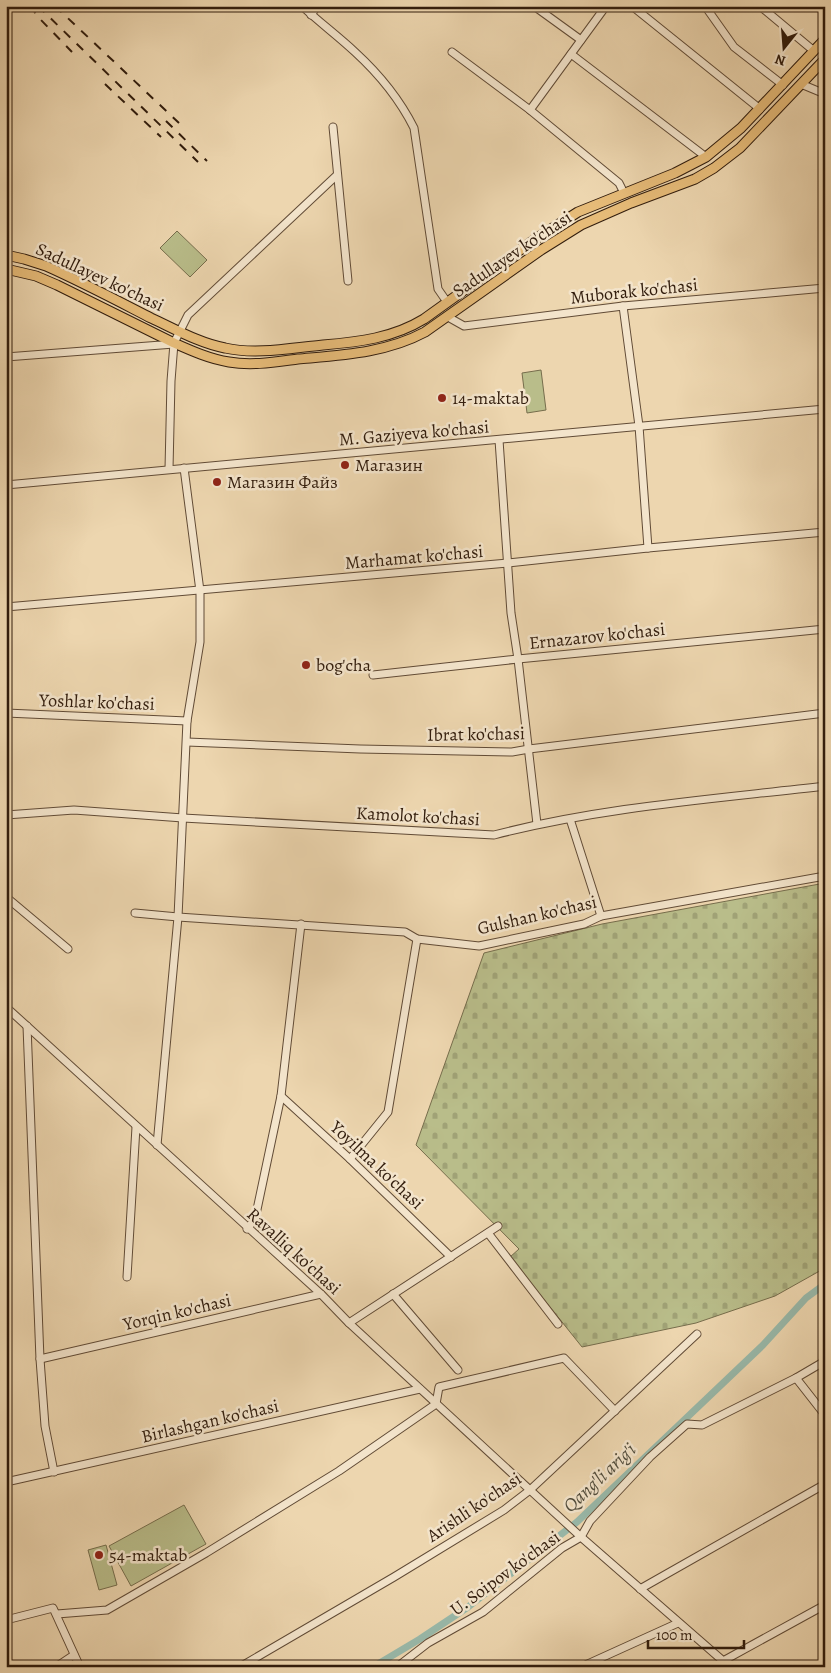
<svg xmlns="http://www.w3.org/2000/svg" width="831" height="1673" font-family="Alegreya,serif">
	<style>
		.cemetery { fill: url(#cemetery-stones); stroke: #766d4c }
		.pitch { fill: #b9bd8a; stroke: #766d4c }
		.lines { fill: none; stroke-linecap: round; stroke-linejoin: round }
		.canal { stroke: #99b9aa; stroke-width: 7 }
		.minor-casing { stroke: #614b36; stroke-width: 9 }
		.major-casing { stroke: #321d0d; stroke-width: 11 }
		.minor { stroke: #f3e4cb; stroke-width: 7 }
		.major { stroke: #e6bb78; stroke-width: 9 }
		.rail { stroke: #321d0d; stroke-width: 2; stroke-dasharray: 9 9; stroke-linecap: butt }
		.poi-dot { fill: #8f2418; stroke: #f3e4cb; stroke-width: 2 }
		.labels { text-anchor: middle; stroke-width: 5; stroke-linejoin: round; paint-order: stroke }
		.street-label { font-size: 18px; fill: #321d0d; stroke: #f3e4cb }
		.poi-label { font-size: 18px; fill: #321d0d; stroke: #f3e4cb; text-anchor: start }
		.water-label { font-size: 19px; font-style: italic; fill: #514c3c; stroke: #f3e4cb }
	</style>
	<defs>
		<pattern id="cemetery-stones" width="16" height="16" patternUnits="userSpaceOnUse" patternTransform="scale(1.25)"><rect width="16" height="16" fill="#b9bd8a"/><path d="M2 7V4a2 2 0 0 1 4 0v3zM10 15v-3a2 2 0 0 1 4 0v3z" fill="#a0a276"/></pattern>
	</defs>
	<rect width="100%" height="100%" fill="#edd6af"/>
	<filter id="stains"><feTurbulence type="fractalNoise" baseFrequency=".004" numOctaves="4"/><feColorMatrix values="0 0 0 0 .2 0 0 0 0 .09 0 0 0 0 .02 0 0 0 .5 -.17"/></filter>
	<radialGradient id="worn" r=".72"><stop offset=".6" stop-color="#630" stop-opacity="0"/><stop offset="1" stop-color="#630" stop-opacity=".3"/></radialGradient>
	<!-- cemetery -->
	<path class="cemetery" d="M825,883V1268L775,1296L696,1323L582,1347L510,1257L519,1249L416,1145L484,953L602,924Z"/>
	<!-- pitch -->
	<g class="pitch">
		<path d="M177,231L207,260L190,277L160,248Z"/>
		<path d="M541,370L546,410L527,413L522,373Z"/>
		<path d="M184,1505L206,1544L131,1586L109,1546Z"/>
		<path d="M106,1545L117,1585L99,1590L88,1550Z"/>
	</g>
	<g class="lines">
		<!-- canal -->
		<path class="canal" d="M373,1667L420,1639L468,1607L577,1522L763,1345L806,1298L825,1284"/>
		<!-- minor casing -->
		<g class="minor-casing">
			<g id="minor">
				<path d="M302,6C319,22 338,36 355,52C379,74 399,98 414,128L438,289L447,302"/>
				<path d="M534,6L581,40"/>
				<path d="M632,6L760,109"/>
				<path d="M705,6L734,47L783,85"/>
				<path d="M760,6L814,51"/>
				<path d="M311,15L317,6"/>
				<path d="M452,52L530,110L619,183L624,193"/>
				<path d="M571,54L706,157"/>
				<path d="M801,84L825,94"/>
				<path d="M530,110L606,6"/>
				<path d="M333,127L348,281"/>
				<path d="M623,306L639,426L648,548"/>
				<path d="M448,317L464,326L623,306L825,288"/>
				<path d="M6,357L174,344"/>
				<path d="M499,440L511,613L518,659L537,824"/>
				<path d="M169,469L171,381L174,343L188,315L337,175"/>
				<path d="M6,485L825,409"/>
				<path d="M6,607L508,563L648,548L825,532"/>
				<path d="M373,675L518,659L825,629"/>
				<path d="M6,713L187,721"/>
				<path d="M187,742L360,749L512,752L529,749L825,713"/>
				<path d="M6,815L74,810L183,818L494,835C602,807 715,799 825,786"/>
				<path d="M570,819L601,916"/>
				<path d="M6,897L68,949"/>
				<path d="M135,913L178,917L405,932L417,939L479,946L584,924L601,916L825,876"/>
				<path d="M6,1007L321,1294L349,1323L581,1537L730,1667"/>
				<path d="M27,1026L40,1359L45,1426L54,1472"/>
				<path d="M281,1096L350,1159L451,1257"/>
				<path d="M157,1145L178,917L187,721L200,642V591L184,468"/>
				<path d="M350,1159L388,1112L417,939"/>
				<path d="M247,1229L255,1219L281,1096L301,924"/>
				<path d="M488,1233L558,1324"/>
				<path d="M127,1277L136,1127"/>
				<path d="M393,1294L458,1370"/>
				<path d="M349,1323L498,1226"/>
				<path d="M40,1359L321,1294"/>
				<path d="M825,1361L796,1378L825,1415"/>
				<path d="M6,1482L420,1389"/>
				<path d="M640,1589L825,1484"/>
				<path d="M57,1614L107,1610L206,1553L339,1471L436,1404L439,1387L564,1358L615,1411"/>
				<path d="M6,1620L53,1608L80,1667"/>
				<path d="M723,1661L825,1605"/>
				<path d="M56,1667L74,1655"/>
				<path d="M240,1667L394,1577L504,1510L530,1490L697,1334"/>
				<path d="M397,1667L428,1643L483,1612L562,1548L581,1537L590,1521L650,1457L687,1424L702,1425L796,1378"/>
				<path d="M581,1667L678,1623"/>
			</g>
		</g>
		<!-- major casing -->
		<g class="major-casing">
			<g id="major">
				<path d="M6,255L24,259L46,266C82,282 116,300 151,318C175,329 199,343 225,348C256,355 291,348 323,345C359,342 393,338 424,319L534,240L578,212L675,173L706,157L741,128L825,39"/>
				<path d="M6,269L36,276L57,285L174,343C192,351 210,359 229,362C252,366 275,362 298,359C342,355 386,353 425,332L541,250L581,225L631,203L695,179L714,168L740,148L825,59"/>
			</g>
		</g>
		<!-- minor -->
		<use href="#minor" class="minor"/>
		<!-- major -->
		<use href="#major" class="major"/>
		<!-- rail -->
		<g class="rail">
			<path d="M30,6L40,19L72,52"/>
			<path d="M38,6L198,162"/>
			<path d="M55,6L179,123"/>
			<path d="M105,84L161,137"/>
			<path d="M166,121L207,161"/>
		</g>
	</g>
	<!-- markers -->
	<g class="poi-dot">
		<circle cx="442" cy="398" r="5"/>
		<circle cx="345" cy="465" r="5"/>
		<circle cx="217" cy="482" r="5"/>
		<circle cx="306" cy="665" r="5"/>
		<circle cx="99" cy="1555" r="5"/>
	</g>
	<g class="labels">
		<!-- street labels -->
		<g class="street-label">
			<text transform="translate(512 254) rotate(-34)" y="6">Sadullayev ko'chasi</text>
			<text transform="translate(100 277) rotate(25)" y="6">Sadullayev ko'chasi</text>
			<text transform="translate(634 291) rotate(-6)" y="6">Muborak ko'chasi</text>
			<text transform="translate(414 433) rotate(-5)" y="6">M. Gaziyeva ko'chasi</text>
			<text transform="translate(414 557) rotate(-5)" y="6">Marhamat ko'chasi</text>
			<text transform="translate(597 636) rotate(-6)" y="6">Ernazarov ko'chasi</text>
			<text transform="translate(97 702) rotate(2)" y="6">Yoshlar ko'chasi</text>
			<text transform="translate(476 734) rotate(-1)" y="6">Ibrat ko'chasi</text>
			<text transform="translate(418 816) rotate(3)" y="6">Kamolot ko'chasi</text>
			<text transform="translate(537 915) rotate(-13)" y="6">Gulshan ko'chasi</text>
			<text transform="translate(377 1165) rotate(43)" y="6">Yoyilma ko'chasi</text>
			<text transform="translate(294 1251) rotate(42)" y="6">Ravalliq ko'chasi</text>
			<text transform="translate(177 1312) rotate(-13)" y="6">Yorqin ko'chasi</text>
			<text transform="translate(210 1421) rotate(-13)" y="6">Birlashgan ko'chasi</text>
			<text transform="translate(474 1507) rotate(-34)" y="6">Arishli ko'chasi</text>
			<text transform="translate(505 1573) rotate(-36)" y="6">U. Soipov ko'chasi</text>
		</g>
		<!-- poi labels -->
		<g class="poi-label">
			<text x="452" y="404">14-maktab</text>
			<text x="355" y="471">Магазин</text>
			<text x="227" y="488">Магазин Файз</text>
			<text x="316" y="671">bog'cha</text>
			<text x="109" y="1561">54-maktab</text>
		</g>
		<!-- water labels -->
		<g class="water-label">
			<text transform="translate(599 1477) rotate(-43)" y="7">Qang'li arig'i</text>
		</g>
	</g>
	<!-- margin -->
	<rect width="831" height="1673" fill="none" stroke="#edd6af" stroke-width="25"/>
	<rect x="8" y="8" width="816" height="1658" fill="none" stroke="#321d0d" stroke-width="2.5"/>
	<rect x="12" y="12" width="806" height="1648" fill="none" stroke="#321d0d"/>
	<!-- north arrow -->
	<g transform="translate(784 48) rotate(197)" stroke="#f3e4cb" stroke-width="4" paint-order="stroke">
	<path d="M0-4L9 19L0 12L-9 19Z" fill="#321d0d"/>
	<text y="-8" font-size="14" font-weight="bold" text-anchor="middle" fill="#321d0d">N</text>
	</g>
	<!-- scale -->
	<path d="M648 1640v8h96v-8" fill="none" stroke="#321d0d" stroke-width="2.5"/>
	<text x="656" y="1640" font-size="15" fill="#321d0d" stroke="#f3e4cb" stroke-width="4" paint-order="stroke">100 m</text>
	<rect width="100%" height="100%" filter="url(#stains)"/>
	<rect width="100%" height="100%" fill="url(#worn)"/>
</svg>
